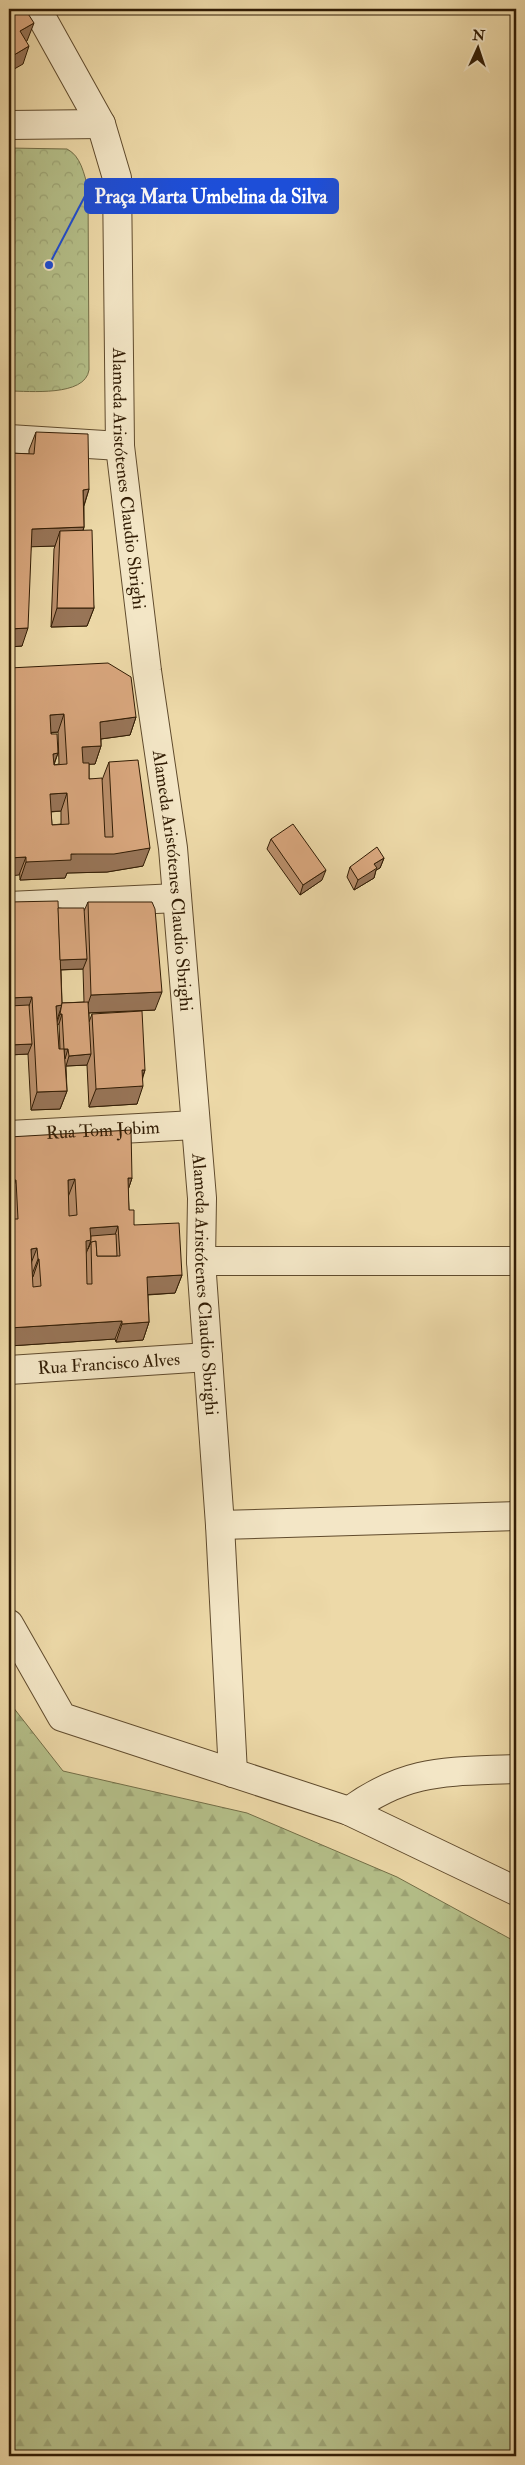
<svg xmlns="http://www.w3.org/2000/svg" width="525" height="2465" font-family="'IM FELL Double Pica',serif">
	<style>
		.forest { fill: url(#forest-firs); stroke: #736e47 }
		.park { fill: url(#park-crowns); stroke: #736e47 }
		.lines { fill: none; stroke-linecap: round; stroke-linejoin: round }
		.street-casing { stroke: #604b2d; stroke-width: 30 }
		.street { stroke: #f3e6c6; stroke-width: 28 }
		.wall { fill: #bb906c; stroke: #311c04; fill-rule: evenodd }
		.shaded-wall { fill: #987558; stroke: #311c04 }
		.building { fill: #d9a77e; stroke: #311c04; fill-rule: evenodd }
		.labels { text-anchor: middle; stroke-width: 4; stroke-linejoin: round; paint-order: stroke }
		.street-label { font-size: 18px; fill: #311c04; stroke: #f3e6c6 }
		.leader { fill: none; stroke: #1d4ed8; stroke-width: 2 }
		.callout-dot { fill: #1d4ed8; stroke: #f3e6c6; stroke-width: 2 }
		.callout { fill: #1d4ed8; stroke: #1d4ed8; stroke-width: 2 }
		.callout-label { font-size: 19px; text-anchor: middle; font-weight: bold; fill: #fff }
	</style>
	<defs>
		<pattern id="forest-firs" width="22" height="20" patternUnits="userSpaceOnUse" patternTransform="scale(1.25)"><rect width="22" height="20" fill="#b5c08a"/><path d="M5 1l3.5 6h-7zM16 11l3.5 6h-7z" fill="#9ca475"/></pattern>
		<pattern id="park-crowns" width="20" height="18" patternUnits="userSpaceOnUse" patternTransform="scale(1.25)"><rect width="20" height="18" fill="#b5c08a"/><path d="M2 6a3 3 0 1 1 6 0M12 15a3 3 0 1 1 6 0" fill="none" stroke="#9ca475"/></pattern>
	</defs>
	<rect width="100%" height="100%" fill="#edd9a8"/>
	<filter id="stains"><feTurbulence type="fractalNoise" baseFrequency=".004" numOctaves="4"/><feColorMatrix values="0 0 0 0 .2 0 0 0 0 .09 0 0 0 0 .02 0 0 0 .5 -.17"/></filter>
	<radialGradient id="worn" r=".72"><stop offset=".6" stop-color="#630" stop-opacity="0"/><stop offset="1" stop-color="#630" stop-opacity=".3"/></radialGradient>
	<!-- forest -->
	<path class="forest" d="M9,1702L63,1771L247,1813L397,1877L516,1942V2456H9Z"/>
	<!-- park -->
	<path class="park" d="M9,148L67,149C81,156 84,174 88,188L89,370C85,397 29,391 9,391Z"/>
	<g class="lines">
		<!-- street casing -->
		<g class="street-casing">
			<g id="street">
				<path id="s1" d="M37,9L101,124L117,178L120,446L147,671L173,848L202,1198L201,1261L220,1525L233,1773"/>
				<path d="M9,125L101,124"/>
				<path d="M9,439L120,446"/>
				<path d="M9,906L177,898"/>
				<path id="s2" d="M9,1135L195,1125"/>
				<path d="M201,1261H516"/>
				<path id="s3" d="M9,1370L208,1357"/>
				<path d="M220,1525L516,1516"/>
				<path d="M9,1624L62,1717L349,1811L516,1891"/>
				<path d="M349,1811C408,1768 447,1772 516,1769"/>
			</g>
		</g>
		<!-- street -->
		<use href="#street" class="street"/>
	</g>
	<!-- wall -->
	<g class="wall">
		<path d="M36,432L89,489L84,506V527L83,531L94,608L87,626L51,627L54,549L55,546H31L22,646L9,647V453L29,454V450Z"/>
		<path d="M9,668L136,717L130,735L101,739V746L95,764H89V779L102,780L109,762L143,866L107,872L67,873L65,878L20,880ZM58,732L59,764L54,765L58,753L51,733ZM61,811V824L52,825L51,812Z"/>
		<path d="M271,839L322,880L300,895L267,849Z"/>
		<path d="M384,858L380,868L376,870L374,878L354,890L347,877L350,867Z"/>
		<path d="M9,902L58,908L84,911L88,902L155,1010L89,1013V1022L92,1014L145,1070L143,1077L137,1104L89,1107L87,1065L66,1066L67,1091L60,1109L31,1110L28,1054L9,1055ZM83,969L84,1002L62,1003L61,970ZM57,1024H59L60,1049H59Z"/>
		<path d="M9,1137L132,1178L128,1190L129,1210L134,1225L182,1275L175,1293L148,1295L149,1322L143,1340L116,1342L115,1339L9,1346Z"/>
	</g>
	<!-- shaded-wall -->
	<g class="shaded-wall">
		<path d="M34,23L27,41L13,49L20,31Z"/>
		<path d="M29,46L23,64L9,72V58Z"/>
		<path d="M89,489L83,508V490Z"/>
		<path d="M84,527L78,545L60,531L55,546L25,547L32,529Z"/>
		<path d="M57,608H94L87,626L51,627Z"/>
		<path d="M28,628L22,646L9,647V629Z"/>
		<path d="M64,714L58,732L43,733L50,715Z"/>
		<path d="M136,717L130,735L93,740L100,722Z"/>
		<path d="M101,746L95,764L76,765L82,747Z"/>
		<path d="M58,753L51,771L53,754Z"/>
		<path d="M67,793L61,811L43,812L50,794Z"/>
		<path d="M150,848L143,866L107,872L67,873L65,878L20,880L26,862L71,854Z"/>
		<path d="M26,857L19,875L9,876V858Z"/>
		<path d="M384,858L380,868L376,870L374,878L354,890L358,880L374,864Z"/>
		<path d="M326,870L322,880L300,895L303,885Z"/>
		<path d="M87,959L83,969L53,970L57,960Z"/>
		<path d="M162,992L155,1010L85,1013L91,995Z"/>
		<path d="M32,997L26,1015L9,1016V998Z"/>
		<path d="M62,1005L56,1023V1006Z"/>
		<path d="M60,1014H62L59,1024L56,1025Z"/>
		<path d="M32,1044L28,1054L9,1055V1045Z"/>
		<path d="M64,1049H68L65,1059Z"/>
		<path d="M91,1054L87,1065L66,1066L69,1056Z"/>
		<path d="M142,1070H145L139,1086H143L137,1104L89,1107L96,1089Z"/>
		<path d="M67,1091L60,1109L31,1110L37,1092Z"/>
		<path d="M128,1178H132L126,1196Z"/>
		<path d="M75,1179L68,1197V1180Z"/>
		<path d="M9,1180H16L10,1198Z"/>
		<path d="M118,1226L112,1244L91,1242L84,1258L79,1259L90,1228Z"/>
		<path d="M37,1248L30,1266L31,1249Z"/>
		<path d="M38,1259H39L33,1277H31Z"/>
		<path d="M182,1275L175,1293L140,1295L147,1277Z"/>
		<path d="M122,1321L115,1339L9,1346V1328Z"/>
		<path d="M149,1322L143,1340L116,1342L122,1324Z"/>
	</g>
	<!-- building -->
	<g class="building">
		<path d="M9,9H25L34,23L20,31L29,46L9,58Z"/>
		<path d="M36,432L88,434L89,489L83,490L84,527L32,529L28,628L9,629V453L34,454Z"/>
		<path d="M92,530L94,608H57L60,531Z"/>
		<path d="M108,663L131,677L136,717L100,722L101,746L82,747L83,763H89V779L102,778L105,837H113L109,762L138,760L150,848L114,854H71V860L26,862V857L9,858V668ZM64,714L67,764L54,765L53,754L58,753L57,734H51L50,715ZM67,793L69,824L52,825L50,794Z"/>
		<path d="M293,824L326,870L303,885L271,839Z"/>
		<path d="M377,847L384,858L374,864L377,868L358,880L350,867Z"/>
		<path d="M58,901L62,1005L56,1006L59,1049H64L67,1091L37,1092L32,997L9,998V902Z"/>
		<path d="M88,902H152L155,909L162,992L91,995Z"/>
		<path d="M58,908H84L87,959L60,960Z"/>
		<path d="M88,1002L91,1054L69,1056L68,1049H64L62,1014H60L62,1003Z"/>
		<path d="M29,1005L32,1044L9,1045V1006Z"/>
		<path d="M142,1011L145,1070H142L143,1086L96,1089L92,1014Z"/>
		<path d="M131,1130L132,1178H128L129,1210H134V1225L179,1223L182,1275L147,1277L149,1322L122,1324V1321L9,1328V1137ZM75,1179L77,1215L69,1216L68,1180ZM9,1180H16L18,1219H12ZM118,1226L120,1256H97L96,1241L91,1242L92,1284H87L86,1241L91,1240L90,1228ZM37,1248L38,1259H39L41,1286L33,1287L31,1249Z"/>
		<path d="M116,1234L117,1256H97L96,1241L91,1242L88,1249L91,1240V1236Z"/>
	</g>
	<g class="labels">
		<!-- street labels -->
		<g class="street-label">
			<text dy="6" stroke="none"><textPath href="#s1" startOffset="489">Alameda Aristótenes Claudio Sbrighi</textPath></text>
			<text dy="6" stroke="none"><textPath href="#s1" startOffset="894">Alameda Aristótenes Claudio Sbrighi</textPath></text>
			<text dy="6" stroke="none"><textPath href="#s2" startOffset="94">Rua Tom Jobim</textPath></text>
			<text dy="6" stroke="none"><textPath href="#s1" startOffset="1299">Alameda Aristótenes Claudio Sbrighi</textPath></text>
			<text dy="6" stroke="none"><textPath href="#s3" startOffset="100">Rua Francisco Alves</textPath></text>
		</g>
	</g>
	<!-- callouts -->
	<path class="leader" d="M49 265L85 196"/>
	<circle class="callout-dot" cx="49" cy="265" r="5"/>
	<rect class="callout" x="85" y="179" width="253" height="34" rx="5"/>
	<g class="callout-label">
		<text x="211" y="203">Praça Marta Umbelina da Silva</text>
	</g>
	<!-- margin -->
	<rect width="525" height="2465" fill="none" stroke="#edd9a8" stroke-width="30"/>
	<rect x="10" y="10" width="505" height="2445" fill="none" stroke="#311c04" stroke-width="2.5"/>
	<rect x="15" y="15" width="495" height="2435" fill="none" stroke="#311c04"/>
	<!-- north arrow -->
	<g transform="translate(478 48) rotate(3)" stroke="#f3e6c6" stroke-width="4" paint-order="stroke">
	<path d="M0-4L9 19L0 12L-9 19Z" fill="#311c04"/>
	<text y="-8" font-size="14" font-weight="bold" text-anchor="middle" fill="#311c04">N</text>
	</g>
	<rect width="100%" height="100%" filter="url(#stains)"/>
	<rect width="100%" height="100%" fill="url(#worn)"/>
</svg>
